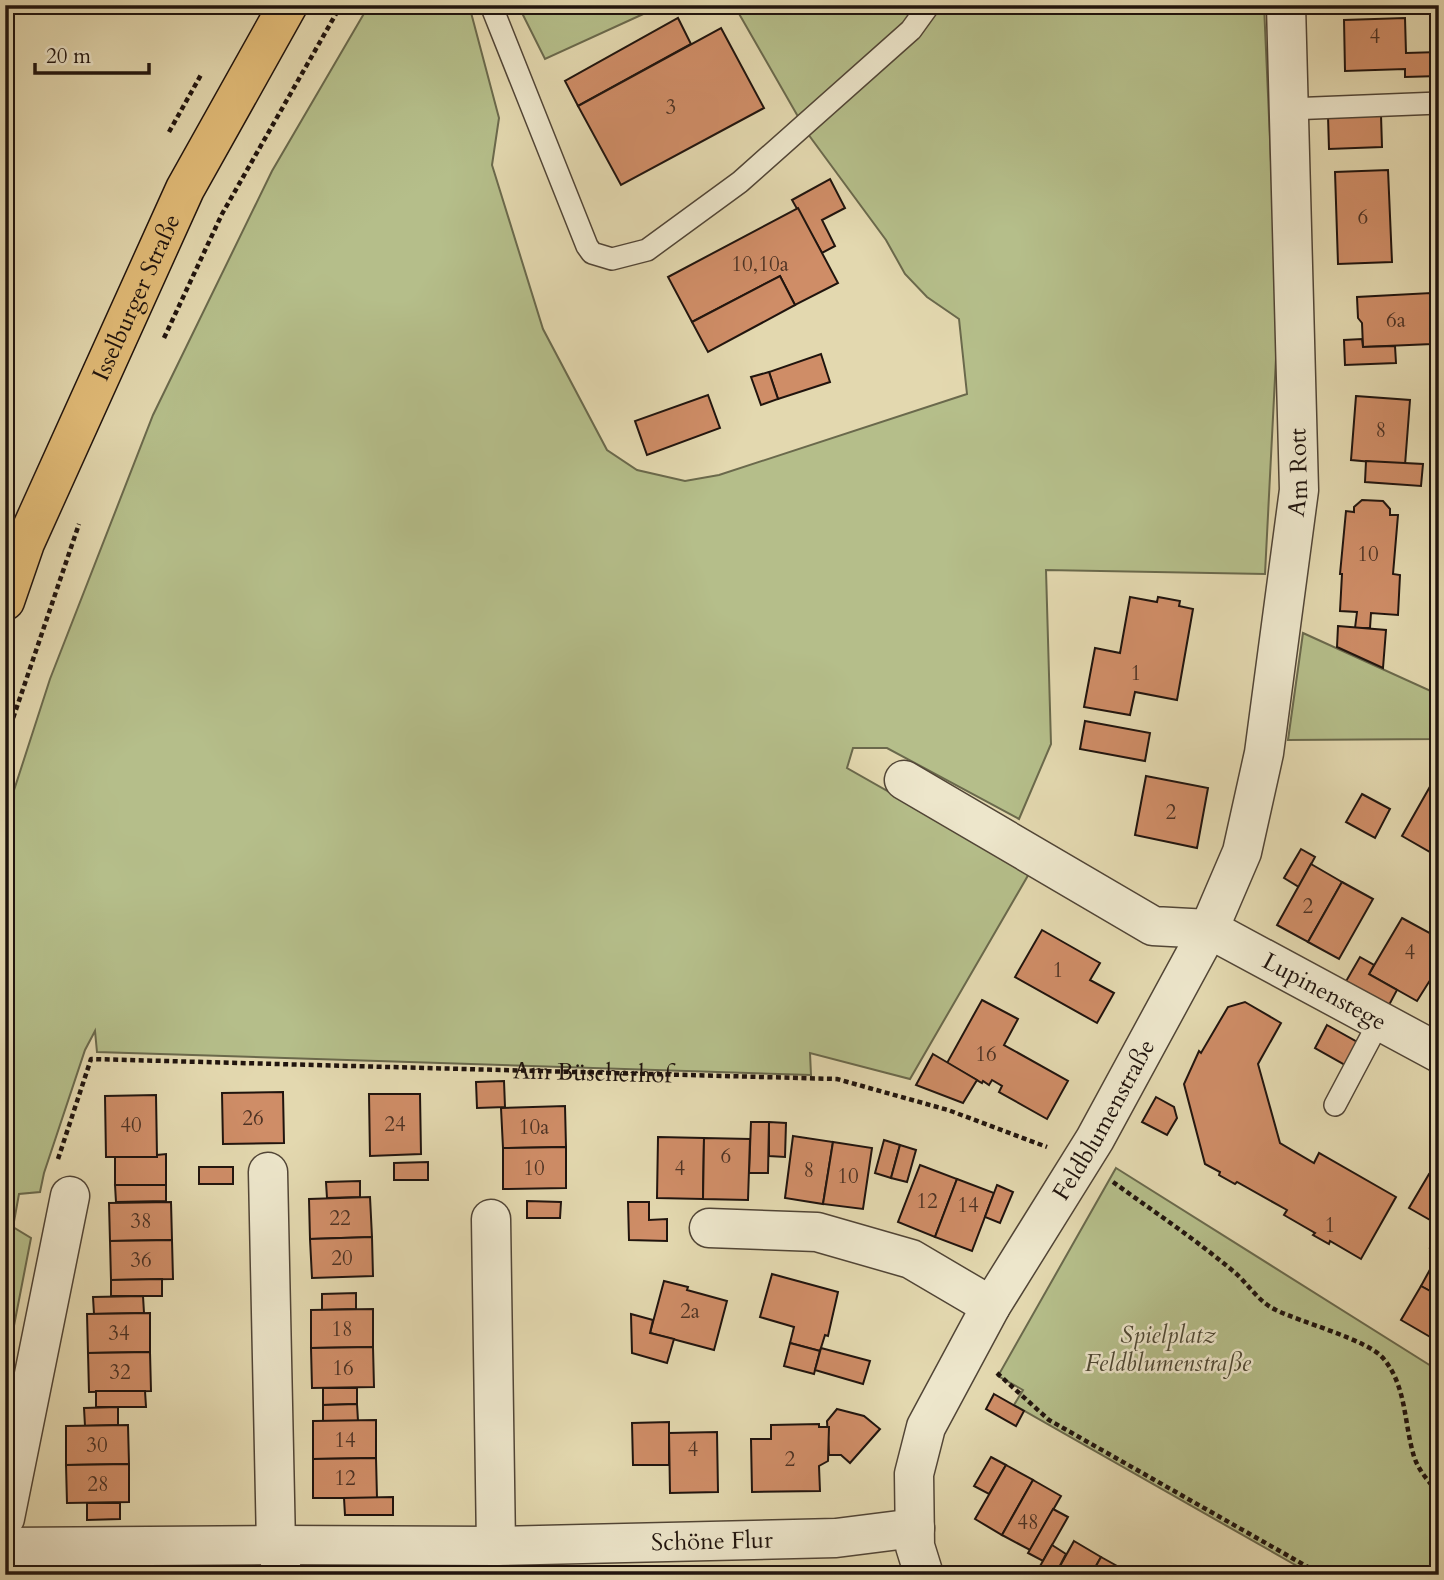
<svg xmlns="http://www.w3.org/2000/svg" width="1444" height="1580" font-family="Cardo,serif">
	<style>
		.green { fill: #b5be8a; stroke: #6a694c; stroke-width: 2 }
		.building { fill: #cf8d67; stroke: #20140e; stroke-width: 2 }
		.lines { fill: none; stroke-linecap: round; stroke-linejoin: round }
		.service-casing { stroke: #514536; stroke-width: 24 }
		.minor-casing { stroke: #514536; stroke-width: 41 }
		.primary-casing { stroke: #20140e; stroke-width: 41 }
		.path { stroke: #20140e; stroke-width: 4.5; stroke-dasharray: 5 3.5; stroke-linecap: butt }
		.service { stroke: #ede6cb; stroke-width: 21 }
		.minor { stroke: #ede6cb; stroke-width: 38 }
		.primary { stroke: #e2bc78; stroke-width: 38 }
		.labels { text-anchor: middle; stroke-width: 5; stroke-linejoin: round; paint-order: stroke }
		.number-label { font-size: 21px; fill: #4c3224 }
		.street-label { font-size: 24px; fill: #20140e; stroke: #ede6cb }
		.park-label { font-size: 24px; font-style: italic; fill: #4d4733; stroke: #ede6cb }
	</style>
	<rect width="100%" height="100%" fill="#e3d8af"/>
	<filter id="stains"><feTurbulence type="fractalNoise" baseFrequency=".00286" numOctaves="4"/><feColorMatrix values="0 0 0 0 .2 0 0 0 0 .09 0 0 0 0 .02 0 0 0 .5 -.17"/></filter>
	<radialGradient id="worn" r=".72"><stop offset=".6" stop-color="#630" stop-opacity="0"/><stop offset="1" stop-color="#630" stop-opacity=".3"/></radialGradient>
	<!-- green -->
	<g class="green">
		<path d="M369,5H469L499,118L492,165L543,329L607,450L637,470L685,481L719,475L967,394L959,319L927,297L905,274L886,240L808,134L734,5H1264L1278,319L1265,574L1046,570L1051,744L1019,819L887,748H853L847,768L1030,872L910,1079L810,1053L811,1075L97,1052L95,1031L85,1050L44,1173L40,1192L19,1194L13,1227L31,1238L5,1372V818L50,679L153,415L272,171Z"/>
		<path d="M518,5H663L545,59Z"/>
		<path d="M1303,633L1435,693L1439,687V739L1288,740Z"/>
		<path d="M1116,1168L1439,1371V1575H1313L1014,1405L1023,1390L998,1376Z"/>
	</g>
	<!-- building -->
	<g class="building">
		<path d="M678,18L691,44L578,106L565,81Z"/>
		<path d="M1405,18L1406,53L1439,52V76L1405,77V69L1345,71L1344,20Z"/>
		<path d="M721,28L764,108L621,185L578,106Z"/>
		<path d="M1381,115L1382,147L1329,149L1328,116Z"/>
		<path d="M1388,170L1392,262L1338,264L1335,172Z"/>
		<path d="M830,179L845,208L822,220L835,246L822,253L792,200Z"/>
		<path d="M798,208L838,283L795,305L780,276L692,322L668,277Z"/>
		<path d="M780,276L795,305L708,352L692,322Z"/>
		<path d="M1431,293L1432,344L1363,347L1362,323L1358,318L1357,297Z"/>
		<path d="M1362,339L1363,347L1395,346L1396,363L1345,365L1344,340Z"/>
		<path d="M821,354L830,382L778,399L769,372Z"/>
		<path d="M769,372L778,399L761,405L751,377Z"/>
		<path d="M708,395L720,428L647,455L635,421Z"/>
		<path d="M1356,396L1410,400L1405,465L1351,460Z"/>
		<path d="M1366,461L1423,464L1421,486L1365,482Z"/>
		<path d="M1362,500L1383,501L1390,509V515H1398L1393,574L1400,575L1398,615L1371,613L1370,628H1355L1357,612L1340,611L1342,574H1340L1346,511L1354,512V507Z"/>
		<path d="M1130,597L1157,602L1158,597L1180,601L1179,606L1193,609L1177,700L1135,692L1130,715L1084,707L1095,648L1120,653Z"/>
		<path d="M1338,626L1386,630L1383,668L1337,647Z"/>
		<path d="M1085,721L1150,733L1145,761L1080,749Z"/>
		<path d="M1146,776L1208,788L1197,848L1135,835Z"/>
		<path d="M1432,783L1439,786V852L1437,856L1402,836Z"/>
		<path d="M1362,794L1390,809L1375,838L1346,822Z"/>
		<path d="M1301,849L1315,857L1299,887L1284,878Z"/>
		<path d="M1311,864L1342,882L1308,942L1277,925Z"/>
		<path d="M1342,882L1373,899L1339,959L1308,942Z"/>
		<path d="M1402,918L1439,938V966L1417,1001L1369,974Z"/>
		<path d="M1042,930L1100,963L1090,980L1114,993L1097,1023L1015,977Z"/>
		<path d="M1360,957L1374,965L1369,974L1397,990L1388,1007L1345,983Z"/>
		<path d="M982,1000L1018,1019L1004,1045L1068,1081L1047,1119L999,1092L1002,1086L992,1080L989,1085L983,1081L982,1083L947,1063Z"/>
		<path d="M1245,1002L1281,1023L1258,1064L1280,1143L1314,1163L1319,1153L1396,1197L1361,1259L1330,1241L1329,1244L1313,1235L1315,1233L1284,1215L1287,1210L1237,1182L1235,1184L1219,1175L1220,1172L1205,1164L1184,1084L1199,1051L1201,1053L1228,1007Z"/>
		<path d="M1327,1025L1359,1043L1347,1066L1315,1048Z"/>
		<path d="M933,1054L977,1080L963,1103L916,1085Z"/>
		<path d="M504,1081L505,1107L477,1108L476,1082Z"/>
		<path d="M283,1092L284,1143L223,1144L222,1093Z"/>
		<path d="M369,1094H420L421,1154L370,1156Z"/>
		<path d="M156,1095L157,1157H106L105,1096Z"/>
		<path d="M1156,1097L1174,1107L1177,1118L1167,1135L1142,1122Z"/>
		<path d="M565,1106L566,1147L503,1148L501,1108Z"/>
		<path d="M751,1122H769L768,1173H749Z"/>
		<path d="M769,1122L786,1123L785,1157L769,1156Z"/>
		<path d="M793,1136L833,1142L823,1204L785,1198Z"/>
		<path d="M658,1137L704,1138L703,1199L657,1198Z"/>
		<path d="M704,1138L750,1139L748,1200L703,1199Z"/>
		<path d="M884,1140L900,1145L891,1178L875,1173Z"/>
		<path d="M833,1142L872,1148L863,1209L823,1204Z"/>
		<path d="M900,1145L916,1150L907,1182L891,1178Z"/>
		<path d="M566,1147V1188L503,1189V1148Z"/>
		<path d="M166,1154V1185H115V1157H157V1155Z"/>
		<path d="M428,1162V1180H394V1163Z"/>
		<path d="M920,1165L957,1179L935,1237L898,1222Z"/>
		<rect x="199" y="1167" width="34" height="17"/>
		<path d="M1429,1174L1439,1179V1190L1435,1197L1439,1199V1225L1409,1208Z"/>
		<path d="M957,1179L994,1193L972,1251L935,1237Z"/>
		<path d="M360,1181V1197L327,1198L326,1182Z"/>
		<path d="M115,1185H166V1201L116,1202Z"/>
		<path d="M997,1185L1013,1192L1000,1223L985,1217Z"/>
		<path d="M370,1197L372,1237L310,1239L309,1199Z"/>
		<path d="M527,1201L561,1202L560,1218H527Z"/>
		<path d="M171,1202L172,1240L110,1241L109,1203Z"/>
		<path d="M628,1202H649V1220L667,1219V1241L629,1240Z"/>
		<path d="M1439,1233V1253L1430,1248Z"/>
		<path d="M372,1237L373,1276L312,1278L310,1239Z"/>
		<path d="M172,1240L173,1279L111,1280L110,1241Z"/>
		<path d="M1439,1253V1296L1421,1286Z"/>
		<path d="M772,1274L838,1292L828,1336L825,1335L820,1351L790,1343L794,1327L760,1317Z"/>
		<path d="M162,1279V1296H111V1280Z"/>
		<path d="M664,1281L688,1287L687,1290L727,1301L714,1350L650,1333Z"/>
		<path d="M1421,1286L1439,1296V1342L1401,1320Z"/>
		<path d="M356,1293V1309L322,1310V1294Z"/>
		<path d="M143,1296L144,1313L94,1314L93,1297Z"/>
		<path d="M373,1309V1347L311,1348V1310Z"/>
		<path d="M150,1313V1352L88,1353L87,1314Z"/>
		<path d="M631,1314L653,1320L650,1333L674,1339L667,1363L632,1353Z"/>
		<path d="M790,1343L820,1351L814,1374L784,1366Z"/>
		<path d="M373,1347L374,1387L312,1388L311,1348Z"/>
		<path d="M821,1348L870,1361L863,1384L815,1370Z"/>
		<path d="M150,1352L151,1391L89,1392L88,1353Z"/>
		<path d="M323,1388H357V1404L323,1405Z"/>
		<path d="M96,1391H145L146,1407H96Z"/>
		<path d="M994,1394L1024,1411L1016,1426L986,1409Z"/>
		<path d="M357,1404L358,1421H323V1405Z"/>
		<path d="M118,1407V1425L85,1426L84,1408Z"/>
		<path d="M837,1409L864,1416L880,1429L850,1463L841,1455H829L827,1421Z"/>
		<path d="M376,1420V1458L313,1459V1421Z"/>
		<path d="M669,1422V1465H633L632,1423Z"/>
		<path d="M819,1424V1427H829L828,1461L819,1466L820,1491L752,1492L751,1439H771V1425Z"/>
		<path d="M128,1425L129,1464L66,1465V1426Z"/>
		<path d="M717,1432L718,1492L670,1493L669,1433Z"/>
		<path d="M991,1457L1006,1465L989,1494L974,1486Z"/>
		<path d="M376,1458L377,1498H313V1459Z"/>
		<path d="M129,1464V1502L67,1503L66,1465Z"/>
		<path d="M1006,1465L1033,1480L1002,1535L975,1519Z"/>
		<path d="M1033,1480L1061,1496L1030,1550L1002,1535Z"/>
		<path d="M393,1497V1515H345L344,1498Z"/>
		<path d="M87,1503H120V1519L87,1520Z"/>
		<path d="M1053,1509L1068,1517L1043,1561L1028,1553Z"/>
		<path d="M1074,1541L1101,1557L1091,1575H1055Z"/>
		<path d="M1052,1545L1066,1554L1055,1575H1035Z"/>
		<path d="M1101,1557L1128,1572L1126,1575H1091Z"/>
	</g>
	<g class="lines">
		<!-- service casing -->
		<g class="service-casing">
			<g id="service">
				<path d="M491,5L587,246L592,253L612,259L647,250L740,182L911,30L929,5"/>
				<path d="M1289,109L1439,103"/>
				<path d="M1335,1105L1380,1020"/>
			</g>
		</g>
		<!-- minor casing -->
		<g class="minor-casing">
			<g id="minor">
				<path id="s2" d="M904,780L1153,926L1209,929L1439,1053"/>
				<path d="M268,1172L276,1545L283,1575"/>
				<path d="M491,1219L496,1546"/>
				<path d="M709,1228L817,1232L911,1259L991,1306"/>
				<path d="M5,1518L70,1196"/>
				<path id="s3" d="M5,1547L276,1545L496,1546L836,1538L915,1528"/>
				<path id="s4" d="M924,1575L915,1546L914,1474L926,1427L991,1306L1095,1139L1209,929L1242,852L1264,753L1299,490L1286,5"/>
			</g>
		</g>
		<!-- primary casing -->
		<g class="primary-casing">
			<g id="primary">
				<path id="s5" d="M5,601L25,543L185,189L288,5"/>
			</g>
		</g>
		<!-- path -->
		<g class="path">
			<path d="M169,132L202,73"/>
			<path d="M164,338L222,214L341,5"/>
			<path d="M5,742L79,524"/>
			<path id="s1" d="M58,1159L91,1059L837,1079L948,1110L1047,1147"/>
			<path d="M1113,1182C1153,1211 1195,1239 1233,1271C1248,1283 1258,1302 1276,1310C1300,1322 1368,1340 1383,1358C1406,1385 1404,1421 1413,1453C1417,1469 1428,1481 1439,1493"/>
			<path d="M997,1373L1049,1420L1322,1575"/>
		</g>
		<!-- service -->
		<use href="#service" class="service"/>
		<!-- minor -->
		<use href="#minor" class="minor"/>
		<!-- primary -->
		<use href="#primary" class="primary"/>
	</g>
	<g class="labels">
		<!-- number labels -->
		<g class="number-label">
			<text x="1375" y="43">4</text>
			<text x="671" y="114">3</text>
			<text x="1363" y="224">6</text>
			<text x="760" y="271">10,10a</text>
			<text x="1396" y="327">6a</text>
			<text x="1381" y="437">8</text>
			<text x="1368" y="561">10</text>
			<text x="1136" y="680">1</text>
			<text x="1171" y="819">2</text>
			<text x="1308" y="913">2</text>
			<text x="1410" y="959">4</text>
			<text x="1058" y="977">1</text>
			<text x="986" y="1061">16</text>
			<text x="253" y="1125">26</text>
			<text x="395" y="1131">24</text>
			<text x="131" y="1132">40</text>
			<text x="534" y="1134">10a</text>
			<text x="726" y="1163">6</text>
			<text x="534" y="1175">10</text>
			<text x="680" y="1175">4</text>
			<text x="809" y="1177">8</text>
			<text x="848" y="1183">10</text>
			<text x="927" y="1208">12</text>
			<text x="968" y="1212">14</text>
			<text x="340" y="1225">22</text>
			<text x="141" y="1228">38</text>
			<text x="1330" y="1232">1</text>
			<text x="342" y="1265">20</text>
			<text x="141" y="1267">36</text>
			<text x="690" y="1318">2a</text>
			<text x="342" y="1336">18</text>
			<text x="119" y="1340">34</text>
			<text x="343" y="1375">16</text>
			<text x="120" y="1379">32</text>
			<text x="345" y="1447">14</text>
			<text x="97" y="1452">30</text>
			<text x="693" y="1456">4</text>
			<text x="790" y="1466">2</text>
			<text x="345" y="1485">12</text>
			<text x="98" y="1491">28</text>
			<text x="1028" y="1529">48</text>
		</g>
		<!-- street labels -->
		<g class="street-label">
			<text dy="8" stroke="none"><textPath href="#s5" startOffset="331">Isselburger Straße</textPath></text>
			<text dy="8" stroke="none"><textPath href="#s4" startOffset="1192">Am Rott</textPath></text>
			<text dy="8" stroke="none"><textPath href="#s2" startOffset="476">Lupinenstege</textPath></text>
			<text dy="8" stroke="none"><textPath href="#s1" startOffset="607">Am Büscherhof</textPath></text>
			<text dy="8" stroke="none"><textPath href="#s4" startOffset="506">Feldblumenstraße</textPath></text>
			<text dy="8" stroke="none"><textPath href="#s3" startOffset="707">Schöne Flur</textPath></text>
		</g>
		<!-- park labels -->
		<g class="park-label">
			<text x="1168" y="1343">Spielplatz<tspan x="1168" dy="28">Feldblumenstraße</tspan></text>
		</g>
	</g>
	<!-- margin -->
	<rect width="1444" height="1580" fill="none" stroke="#e3d8af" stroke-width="28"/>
	<rect x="7" y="7" width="1430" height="1566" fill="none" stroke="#20140e" stroke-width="3.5"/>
	<rect x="14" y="14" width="1416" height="1552" fill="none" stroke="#20140e" stroke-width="2"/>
	<!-- scale -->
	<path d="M35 63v10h114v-10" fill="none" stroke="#20140e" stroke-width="3.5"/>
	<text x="46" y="63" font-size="21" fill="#20140e" stroke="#ede6cb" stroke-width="5" paint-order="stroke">20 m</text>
	<rect width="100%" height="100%" filter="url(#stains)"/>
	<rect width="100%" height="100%" fill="url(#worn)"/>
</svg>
